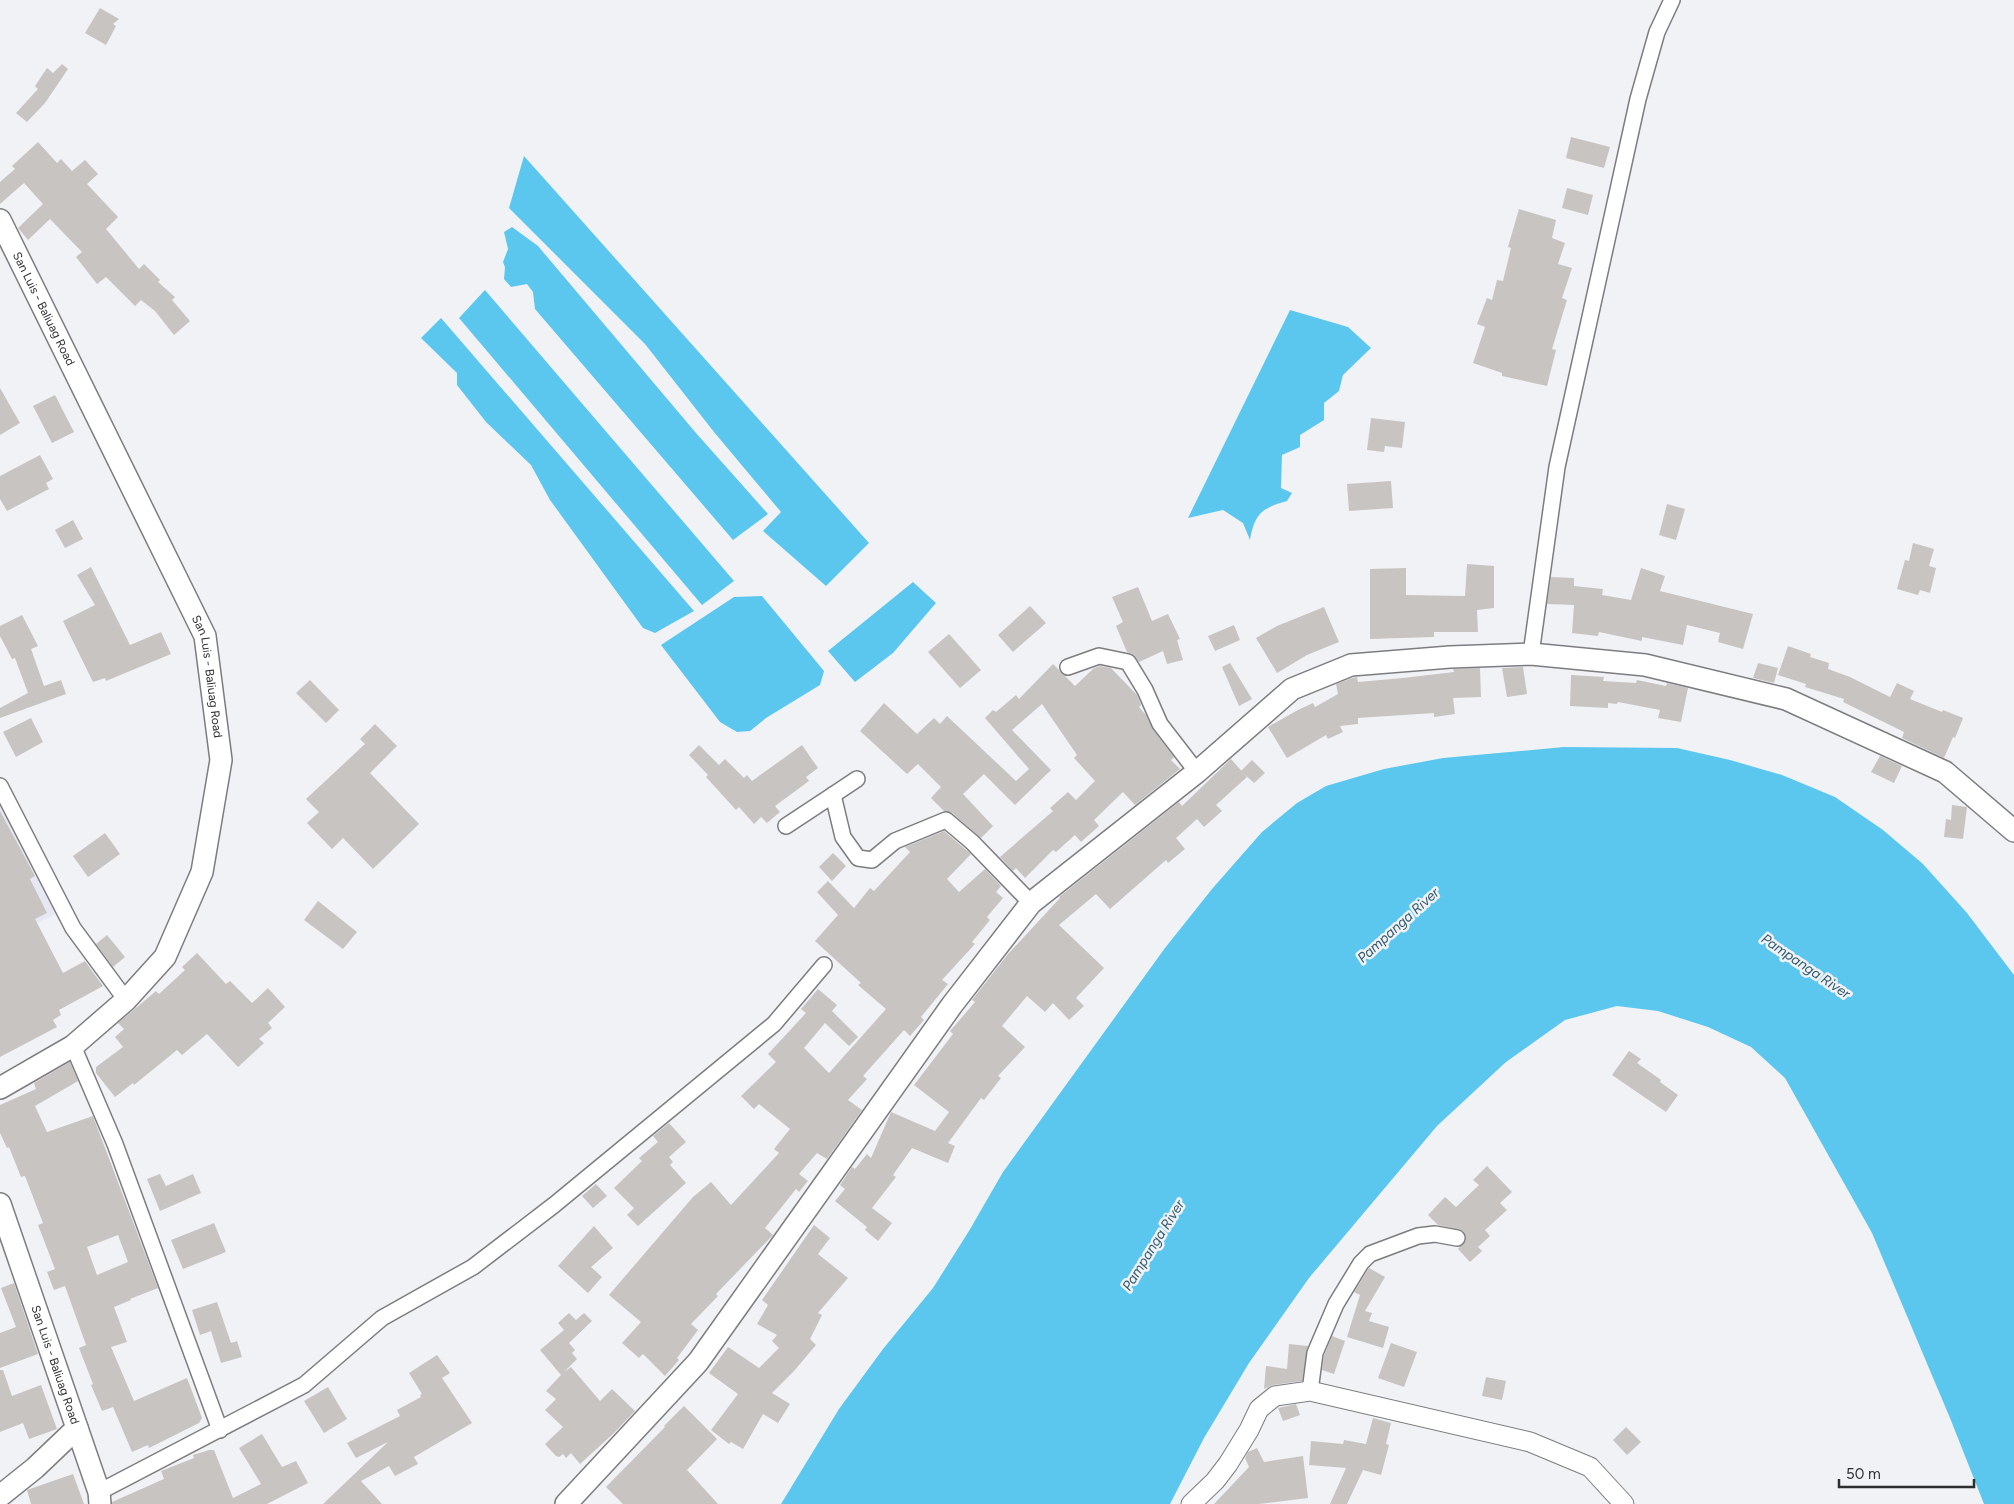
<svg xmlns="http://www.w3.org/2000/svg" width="2014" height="1504" font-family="Figtree,sans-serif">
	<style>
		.built { fill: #e6e8f4 }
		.water { fill: #5bc7ee }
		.building { fill: #c8c4c2; fill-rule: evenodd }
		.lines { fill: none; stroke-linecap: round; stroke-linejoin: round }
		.minor-casing { stroke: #7d7d81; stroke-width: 18 }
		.tertiary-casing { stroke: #7d7d81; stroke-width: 21 }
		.secondary-casing { stroke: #7d7d81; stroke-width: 24 }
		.minor { stroke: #fff; stroke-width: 15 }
		.tertiary { stroke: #fff; stroke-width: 19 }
		.secondary { stroke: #fff; stroke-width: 21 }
		.labels { text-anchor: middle; stroke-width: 5; stroke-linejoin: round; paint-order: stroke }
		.street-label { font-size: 12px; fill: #2d2e2f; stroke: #f1f2f6 }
		.water-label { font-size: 14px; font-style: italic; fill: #2e5b6c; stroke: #f1f2f6 }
	</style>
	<rect width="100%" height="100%" fill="#f1f2f6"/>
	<!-- built -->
	<path class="built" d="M0,801L57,913L0,942Z"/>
	<!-- water -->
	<g class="water">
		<path d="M524,156L869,543L826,586L763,531L781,512L714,432L645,344L509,208Z"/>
		<path d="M512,227L538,246L696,433L768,514L733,540L535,309L533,292L527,284L511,287L504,279L505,267L503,262L508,249L504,232Z"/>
		<path d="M485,290L734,581L702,605L459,318Z"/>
		<path d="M1290,310L1348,327L1371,348L1343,375L1339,391L1324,403V420L1300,435V447L1282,455L1281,488L1292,493L1287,501C1262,508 1255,513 1250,540L1243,523L1223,510L1188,518Z"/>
		<path d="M441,318L694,611L655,633L643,628L550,500L531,465L486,422L457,385V373L421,338Z"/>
		<path d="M913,582L936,603L893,653L855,682L828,651Z"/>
		<path d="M762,596L824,671L820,685L766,718L750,731L737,732L720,722L661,645L734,597Z"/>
		<path d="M1564,747L1677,748L1730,760L1782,775L1835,797L1883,830L1923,864L1967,913L2014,975V1504H1984L1950,1418L1872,1233L1785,1078L1751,1047L1708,1027L1658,1011L1617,1006L1565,1020L1506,1062L1437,1126L1309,1278L1249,1363L1204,1438L1170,1504H781L839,1409L883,1349L933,1288L969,1231L1003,1172L1165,948L1212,889L1262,832L1297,803L1326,786L1384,769L1443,758Z"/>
	</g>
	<!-- building -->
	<g class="building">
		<path d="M100,8L119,19L113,24L116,26L106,45L85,33Z"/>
		<path d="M62,64L68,69L45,103L27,122L16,113L38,89L35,86L47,68L53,73Z"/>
		<path d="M1571,137L1610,147L1604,168L1566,158Z"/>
		<path d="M38,142L57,163L61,159L72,171L85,160L98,174L87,184L118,217L106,229L139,269L144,264L160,280L158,282L175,297L172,300L190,321L174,335L155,311L141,300L135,306L106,277L97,284L76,257L82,252L50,219L28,240L18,228L43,204L24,183L0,204V182L15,169L12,166Z"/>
		<path d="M1567,188L1593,195L1588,215L1562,208Z"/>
		<path d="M1519,209L1556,220L1552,238L1565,243L1558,264L1572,268L1562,298L1567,300L1552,349L1556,350L1547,386L1502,376V373L1473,363L1485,327L1477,324L1487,298L1492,300L1497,280L1503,281L1511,248L1508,247Z"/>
		<path d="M0,388L20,423L0,435Z"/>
		<path d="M55,395L74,432L52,443L33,406Z"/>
		<path d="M1371,418L1405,422L1402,448L1385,446L1384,452L1367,450Z"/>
		<path d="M40,455L53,479L46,483L49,489L7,511L0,499V476Z"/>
		<path d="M1391,481L1393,508L1349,511L1347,484Z"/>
		<path d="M1667,504L1685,509L1676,540L1659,535Z"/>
		<path d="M73,520L83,539L65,548L55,530Z"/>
		<path d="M1913,543L1934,549L1929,566L1936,568L1930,593L1920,590L1918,595L1897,589L1905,560L1909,561Z"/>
		<path d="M1467,564L1494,566V608L1477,610L1478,632H1434V637L1370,639V569L1406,568V595L1465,596Z"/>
		<path d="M91,567L130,645L161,632L171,654L106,681L105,678L93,682L63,621L95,605L77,575Z"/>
		<path d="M1641,568L1665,576L1660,591L1753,614L1743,649L1718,642L1720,633L1687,625L1683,645L1642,637V641L1599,632L1598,636L1572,633L1574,605L1547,604L1551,577L1574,578V586L1603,589L1602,595L1631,600Z"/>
		<path d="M1138,587L1152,621L1168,614L1180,639L1177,640L1183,660L1167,664L1163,651L1139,662L1134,655L1127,652L1116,626L1123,622L1112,597Z"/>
		<path d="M1030,606L1046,623L1013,652L998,635Z"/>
		<path d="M1324,607L1339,642L1307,655L1277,673L1256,638L1277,626Z"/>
		<path d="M22,615L38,646L31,649L44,686L61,680L66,694L0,718V708L28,693L15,658L12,659L0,636V626Z"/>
		<path d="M1234,625L1240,640L1215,651L1208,636Z"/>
		<path d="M949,634L981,670L960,688L928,652Z"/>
		<path d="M1788,646L1811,654L1810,657L1829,663L1828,669L1850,677L1890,697L1897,683L1914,691L1910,699L1942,712L1943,710L1963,718L1955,738L1953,737L1944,758L1902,738L1904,732L1843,702L1844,699L1805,687L1806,684L1778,675Z"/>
		<path d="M1230,663L1252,699L1239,706L1222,667Z"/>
		<path d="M1758,663L1778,668L1774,683L1753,678Z"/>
		<path d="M1053,664L1075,686L1094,668L1100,666L1111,668L1137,695L1141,705L1139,707L1146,715L1153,730L1174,757L1171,760L1180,769L1135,805L1123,792L1094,820L1099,826L1081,842L1075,835L1056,852L1053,850L1025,878L1016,868L1013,871L1000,857L1053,811L1050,808L1068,792L1076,800L1095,781L1074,758L1077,755L1042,704L1012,730L1051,770L1015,805L984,774L963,794L993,826L981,838L952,813L944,811L931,798L941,787L918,764L907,774L860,731L884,703L917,734L934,718L940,724L947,716L1016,781L1029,769L985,718L993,710L996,712L1016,695L1019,699Z"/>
		<path d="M1523,667L1527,694L1507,697L1502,668Z"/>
		<path d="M1480,668L1481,697L1453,698L1455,714L1434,717V713L1358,718V724L1340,726L1343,732L1328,739L1326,735L1287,758L1268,727L1298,710L1313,703L1315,707L1338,694L1336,684L1352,678L1357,677L1358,682L1403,678L1454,672L1453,669Z"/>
		<path d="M1571,675L1604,677L1603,681L1636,683L1637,680L1666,686L1667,683L1688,688L1681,722L1658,718L1660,710L1618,702L1617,704L1608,703V708L1570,706Z"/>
		<path d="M310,680L339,710L326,723L296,693Z"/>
		<path d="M31,718L43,742L16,757L3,732Z"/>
		<path d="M375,724L397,746L370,773L419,824L373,869L343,838L332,849L307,823L319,812L306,799L365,744L360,739Z"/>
		<path d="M699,745L719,765L725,759L744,778L747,775L752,781L802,745L818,768L806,777L809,781L775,806L780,812L767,823L761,817L754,824L739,807L736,810L706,777L708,775L689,755Z"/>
		<path d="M1880,756L1902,766L1894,783L1871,772Z"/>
		<path d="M1231,759L1247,777L1216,805L1222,811L1204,827L1197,819L1176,838L1185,849L1168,863L1166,860L1110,909L1096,894L1059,925L1104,968L1076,998L1084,1006L1069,1020L1053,1003L1045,1012L1027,996L1002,1026L1025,1047L998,1076L1001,1078L984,1100L981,1098L948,1143L955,1146L948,1163L912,1148L893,1175L896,1177L872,1208L892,1223L878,1241L865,1230L867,1227L835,1201L845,1189L840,1185L852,1167L855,1169L867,1154L871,1158L891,1112L935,1131L949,1112L914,1085L953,1034L950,1031L975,1002L972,1000L1008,954L1060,898L1059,897L1179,802L1182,806Z"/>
		<path d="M1252,760L1265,773L1254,783L1241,771Z"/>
		<path d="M1952,805L1967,807L1963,839L1944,837L1946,819L1951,820Z"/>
		<path d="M0,811L35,876L30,879L47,913L35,919L63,973L85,961L103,986L59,1010L61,1015L53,1020L57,1027L0,1057Z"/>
		<path d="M944,831L971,854L947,879L959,892L985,869L1001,886L996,892L1003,898L987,917L990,920L972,942L975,944L942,980L948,984L921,1017L924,1020L910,1036L904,1030L863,1076L867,1079L848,1100L862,1110L827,1159L817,1153L799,1174L808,1181L799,1192L796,1189L765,1228L773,1235L716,1294L718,1296L691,1324L698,1330L677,1358L679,1360L665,1376L643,1354L639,1358L622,1343L641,1322L609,1295L693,1197L711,1182L731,1205L779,1153L774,1149L790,1129L759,1104L754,1109L741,1096L776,1062L768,1054L806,1013L801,1009L818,989L837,1005L832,1011L858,1037L849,1046L825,1023L804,1048L829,1073L886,1009L858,985L861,983L815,941L838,915L817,892L828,881L854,908L870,888L874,891L910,852L905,847Z"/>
		<path d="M105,833L120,854L88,877L73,856Z"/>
		<path d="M833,853L846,866L832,881L819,867Z"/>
		<path d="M318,901L357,932L343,949L304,920Z"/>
		<path d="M107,935L125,957L113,967L96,944Z"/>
		<path d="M197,953L226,984L230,981L252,1003L268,988L285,1007L268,1023L272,1028L259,1039L264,1043L238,1067L207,1034L182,1055L177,1050L134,1085L133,1083L115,1097L96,1073V1067L123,1047L115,1037L124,1029L118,1023L156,991L159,994L185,970L182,967Z"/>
		<path d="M1629,1051L1641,1059L1637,1063L1661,1080L1660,1082L1678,1095L1666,1112L1612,1075Z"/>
		<path d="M70,1062L78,1081L35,1106L47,1132L93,1116L158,1288L130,1299L131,1300L114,1307L127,1342L111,1347L134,1401L187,1378L202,1418L199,1423L149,1448L148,1445L132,1452L113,1407L102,1411L91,1385L93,1384L79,1348L86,1345L65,1286L54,1290L47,1272L55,1269L38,1225L43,1223L25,1176L21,1177L9,1147L7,1148L0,1133V1105L36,1089L34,1083ZM118,1235L128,1262L97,1275L87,1247Z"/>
		<path d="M669,1123L686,1142L669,1157L673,1162L670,1165L686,1183L638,1226L627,1215L634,1208L614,1188L642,1161L639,1158L658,1142L653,1136Z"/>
		<path d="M1487,1166L1512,1192L1500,1203L1507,1210L1485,1230L1490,1236L1478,1247L1482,1251L1470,1262L1458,1249L1466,1240L1463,1231L1438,1225L1428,1215L1445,1197L1456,1207L1479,1185L1473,1180Z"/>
		<path d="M160,1174L166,1186L193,1174L201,1193L160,1211L147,1179Z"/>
		<path d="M596,1184L607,1196L593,1208L582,1196Z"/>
		<path d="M214,1223L226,1252L183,1269L171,1240Z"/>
		<path d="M814,1225L830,1238L818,1254L848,1278L818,1313L822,1315L810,1339L816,1345L794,1371L772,1393L790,1404L778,1423L763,1414L743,1449L731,1442L729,1444L711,1430L738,1394L709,1373L728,1347L759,1368L779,1348L772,1341L777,1335L757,1324L768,1305L762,1300Z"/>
		<path d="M594,1226L613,1248L591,1267L602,1277L588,1293L558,1266Z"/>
		<path d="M1369,1268L1385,1277L1365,1311L1372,1313L1369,1321L1389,1327L1383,1348L1347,1337L1360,1295L1354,1292Z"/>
		<path d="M14,1283L38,1354L0,1368V1333L16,1327L1,1288Z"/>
		<path d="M217,1302L231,1343L237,1341L242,1357L221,1363L211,1331L200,1335L192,1310Z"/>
		<path d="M569,1313L576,1320L584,1313L592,1321L569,1343L575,1350L572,1353L577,1359L564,1372L571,1367L600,1401L612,1389L635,1411L614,1433L580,1464L571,1453L566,1458L563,1454L559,1457L556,1456L545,1444L563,1427L545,1410L556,1399L546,1391L561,1375L540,1350L564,1330L558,1323Z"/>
		<path d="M1332,1336L1345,1341L1334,1374L1322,1370L1324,1356Z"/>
		<path d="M1391,1343L1417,1352L1404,1387L1378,1378Z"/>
		<path d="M1289,1344L1308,1346L1302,1381L1273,1385L1264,1389L1266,1366L1287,1369Z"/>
		<path d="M437,1355L450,1373L442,1378L472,1423L414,1457L418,1464L395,1476L389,1466L361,1481L382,1504H323L388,1442L356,1458L347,1443L400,1416L397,1410L421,1397L420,1395L422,1394L409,1373Z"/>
		<path d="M0,1370H3L12,1396L41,1385L57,1429L29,1439L23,1423L0,1432Z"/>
		<path d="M1486,1377L1506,1381L1502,1400L1482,1396Z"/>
		<path d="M328,1387L347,1419L324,1433L304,1401Z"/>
		<path d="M1296,1404L1300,1415L1283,1421L1278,1408Z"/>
		<path d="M684,1406L717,1439L687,1470L718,1504H623L606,1487L665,1427L664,1426Z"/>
		<path d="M1373,1418L1391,1423L1386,1444L1389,1445L1381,1475L1363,1470L1347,1504H1330L1346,1468L1309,1465L1311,1441L1343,1444L1344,1440L1366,1444Z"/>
		<path d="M1626,1427L1641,1442L1627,1455L1613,1440Z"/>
		<path d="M262,1434L282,1467L296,1461L308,1483L267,1504H112V1502L164,1479L161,1471L194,1458L193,1455L209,1450H214L233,1498L261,1484L239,1448Z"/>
		<path d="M1257,1448L1264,1462L1303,1456L1308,1498L1259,1504H1214L1249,1467L1245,1458L1248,1452Z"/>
		<path d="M73,1474L84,1504H31L27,1490Z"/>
	</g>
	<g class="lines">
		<!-- minor casing -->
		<g class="minor-casing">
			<g id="minor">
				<path d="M1531,654L1557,467L1638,99L1657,32L1672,0"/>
				<path d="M1068,667L1099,656L1128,662L1145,690L1160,724L1197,772"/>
				<path d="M0,786L73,928L126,1000"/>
				<path d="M833,795L857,779"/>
				<path d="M786,826L833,795L843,837L858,858L872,860L895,841L946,820L972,842L1031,903"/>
				<path d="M73,1046L115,1144L220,1430"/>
				<path d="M1310,1391L1315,1353L1336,1304L1361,1263L1370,1254L1418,1236L1435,1234L1457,1238"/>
				<path d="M99,1492L304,1385L382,1318L473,1267L554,1205L774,1024L824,965"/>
			</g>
		</g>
		<!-- tertiary casing -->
		<g class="tertiary-casing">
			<path id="tertiary" d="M1191,1504L1215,1481L1228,1464L1249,1430L1259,1409L1275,1396L1310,1391L1530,1442L1590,1467L1624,1504"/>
		</g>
		<!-- secondary casing -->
		<g class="secondary-casing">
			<g id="secondary">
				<path id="s1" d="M0,220L205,636L221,760L202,872L165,957L126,1000L73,1046L0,1088"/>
				<path id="s2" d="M0,1204L77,1428L35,1468L0,1496"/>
				<path d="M77,1428L99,1492L100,1504"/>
				<path d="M566,1504L698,1362L952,1005L1031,903L1197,772L1292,689L1351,665L1450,657L1531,654L1645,665L1786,699L1945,772L2014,831"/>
			</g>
		</g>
		<!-- minor -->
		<use href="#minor" class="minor"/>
		<!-- tertiary -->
		<use href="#tertiary" class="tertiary"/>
		<!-- secondary -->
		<use href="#secondary" class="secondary"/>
	</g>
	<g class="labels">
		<!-- street labels -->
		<g class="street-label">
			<text dy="4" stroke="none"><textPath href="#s1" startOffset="99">San Luis - Baliuag Road</textPath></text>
			<text dy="4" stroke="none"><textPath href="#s1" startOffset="504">San Luis - Baliuag Road</textPath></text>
			<text dy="4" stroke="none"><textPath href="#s2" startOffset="170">San Luis - Baliuag Road</textPath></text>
		</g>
		<!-- water labels -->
		<g class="water-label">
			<text transform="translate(1398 925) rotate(-42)" y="5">Pampanga River</text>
			<text transform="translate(1806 966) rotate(34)" y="5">Pampanga River</text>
			<text transform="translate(1153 1245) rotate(-58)" y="5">Pampanga River</text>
		</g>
	</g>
	<!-- scale -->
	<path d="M1839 1479v8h135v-8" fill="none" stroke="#2d2e2f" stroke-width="2.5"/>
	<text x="1846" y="1479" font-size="15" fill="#2d2e2f" stroke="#f1f2f6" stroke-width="4" paint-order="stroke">50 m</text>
</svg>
